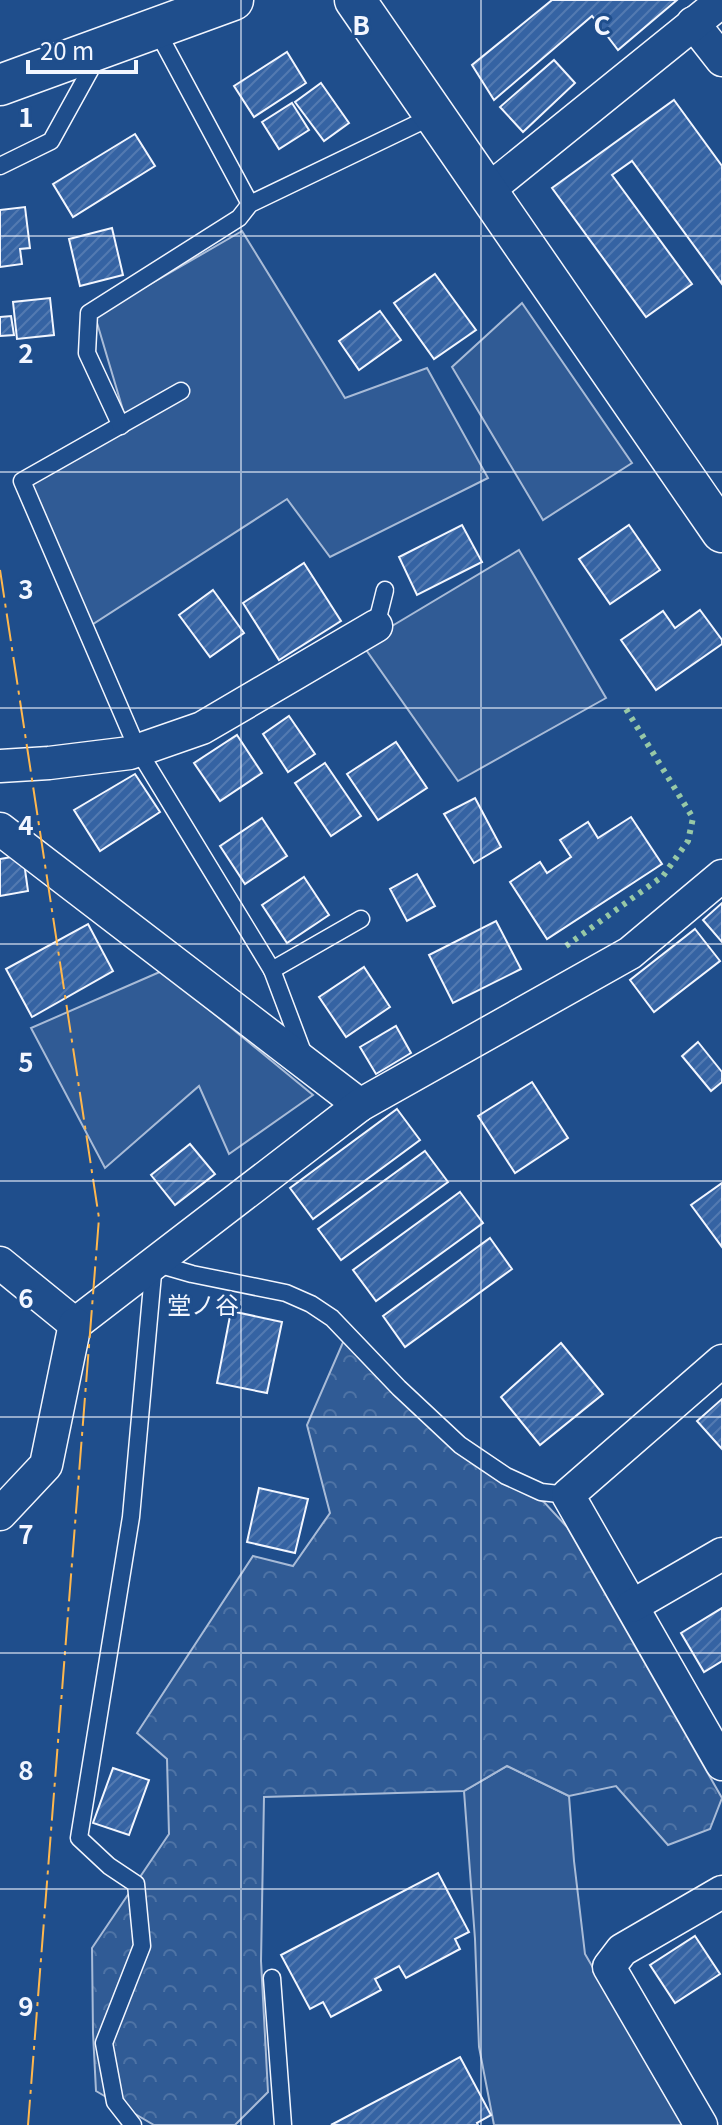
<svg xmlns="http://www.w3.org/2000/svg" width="722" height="2125" font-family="Georgia,'Noto Sans JP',serif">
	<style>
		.green { fill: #305b95; stroke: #a8bbd7; stroke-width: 2 }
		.forest { fill: url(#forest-crowns); stroke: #a8bbd7; stroke-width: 2 }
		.building { fill: url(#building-hatch); stroke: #f2f6ff; stroke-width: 2 }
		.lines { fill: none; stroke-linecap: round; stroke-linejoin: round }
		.service-casing { stroke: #f2f6ff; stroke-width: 19 }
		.minor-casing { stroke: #f2f6ff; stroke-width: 35 }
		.tertiary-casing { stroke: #f2f6ff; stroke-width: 43 }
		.service { stroke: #1f4e8c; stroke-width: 16 }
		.minor { stroke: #1f4e8c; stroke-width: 32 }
		.tertiary { stroke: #1f4e8c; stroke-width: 40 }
		.hedge { stroke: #97c8a6; stroke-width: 6; stroke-dasharray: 4 6; stroke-linecap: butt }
		.power { stroke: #ffb74d; stroke-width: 2; stroke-dasharray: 28 6 4 6; stroke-linecap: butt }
		.grid { fill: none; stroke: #f2f6ff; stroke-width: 2; stroke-opacity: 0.55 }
		.labels { text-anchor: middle; stroke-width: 6; stroke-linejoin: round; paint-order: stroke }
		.neighbourhood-label { font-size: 24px; fill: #f2f6ff; stroke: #1f4e8c }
		.grid-label { font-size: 26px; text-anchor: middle; font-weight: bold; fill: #f2f6ff; stroke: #1f4e8c; stroke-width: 6; stroke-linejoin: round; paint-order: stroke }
	</style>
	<defs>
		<pattern id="forest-crowns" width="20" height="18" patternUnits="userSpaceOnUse" patternTransform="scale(2)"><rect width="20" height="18" fill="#305b95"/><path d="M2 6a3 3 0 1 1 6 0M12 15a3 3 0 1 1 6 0" fill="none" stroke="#4e73a5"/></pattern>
		<pattern id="building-hatch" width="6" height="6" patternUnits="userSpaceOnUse" patternTransform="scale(2)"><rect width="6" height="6" fill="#3563a3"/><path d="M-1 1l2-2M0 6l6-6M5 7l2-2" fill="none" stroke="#537ab1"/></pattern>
	</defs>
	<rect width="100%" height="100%" fill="#1f4e8c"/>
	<!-- green -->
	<g class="green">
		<path d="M242,231L345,398L427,368L488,478L330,557L287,499L90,626L24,487L128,427L95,316Z"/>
		<path d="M522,303L632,463L543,520L452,367Z"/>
		<path d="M519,550L606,698L458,781L362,644Z"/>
		<path d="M162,971L313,1095L229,1154L199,1086L105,1168L31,1028Z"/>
		<path d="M507,1766L569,1796L574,1861L585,1954L685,2125H494L479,2047L475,1939L464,1791Z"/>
	</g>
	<!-- forest -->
	<path class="forest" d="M344,1340L426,1424L456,1451L505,1484L544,1502L567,1527L722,1798L710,1829L668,1845L616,1786L569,1796L507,1766L464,1791L264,1797L261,1961L268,2092L235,2125H154L96,2091L93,2033L92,1948L169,1834L167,1759L137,1733L253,1556L293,1566L330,1513L307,1425Z"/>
	<!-- building -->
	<g class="building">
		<path d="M552,0H677L618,50L592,16L494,100L472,65Z"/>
		<path d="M287,52L306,83L254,117L234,86Z"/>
		<path d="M554,60L575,83L523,132L500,107Z"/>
		<path d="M321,83L349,123L324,141L295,102Z"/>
		<path d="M674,100L722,166V284L632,161L612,175L692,284L646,317L552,188Z"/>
		<path d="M292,103L309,130L279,149L262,122Z"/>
		<path d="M135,134L155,166L73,217L53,184Z"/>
		<path d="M25,207L30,248L20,249L22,264L0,267V210Z"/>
		<path d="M112,228L123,275L80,286L69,239Z"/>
		<path d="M435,274L476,330L434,359L394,303Z"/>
		<path d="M50,298L54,335L17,339L13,302Z"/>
		<path d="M380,311L401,340L359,370L339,341Z"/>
		<path d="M11,316L14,335L0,336V317Z"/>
		<path d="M462,525L482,562L417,595L399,557Z"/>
		<path d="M629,525L660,570L610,604L579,559Z"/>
		<path d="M304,563L341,621L279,660L243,603Z"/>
		<path d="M213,590L244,633L210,657L179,615Z"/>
		<path d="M700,610L722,640V644L656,690L621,640L663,611L675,628Z"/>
		<path d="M289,716L315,754L288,772L263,734Z"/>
		<path d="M237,735L262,773L220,801L194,763Z"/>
		<path d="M396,742L427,788L378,820L347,774Z"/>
		<path d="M325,763L361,816L331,836L295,783Z"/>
		<path d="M135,774L160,812L100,851L74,810Z"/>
		<path d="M475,798L501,847L474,863L444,814Z"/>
		<path d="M631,817L662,864L547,939L510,882L540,862L547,873L571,857L560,840L588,822L598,838Z"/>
		<path d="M262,818L287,856L245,884L220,846Z"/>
		<path d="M23,855L28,891L0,896V859Z"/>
		<path d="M417,874L435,906L407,921L390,889Z"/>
		<path d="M304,877L329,915L287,943L262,905Z"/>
		<path d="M722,903V942L703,920Z"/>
		<path d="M496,921L521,969L453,1003L429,955Z"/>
		<path d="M88,924L113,971L32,1017L6,969Z"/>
		<path d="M695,929L720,961L654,1012L630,980Z"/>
		<path d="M364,967L390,1007L346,1037L319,997Z"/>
		<path d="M396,1026L411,1053L376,1074L360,1047Z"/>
		<path d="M698,1042L722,1072V1082L711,1091L682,1056Z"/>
		<path d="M532,1082L568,1138L515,1173L478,1116Z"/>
		<path d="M397,1109L420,1140L313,1219L290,1188Z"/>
		<path d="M190,1144L215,1174L175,1205L151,1175Z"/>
		<path d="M425,1151L448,1182L341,1260L318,1229Z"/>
		<path d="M722,1183V1247L691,1205Z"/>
		<path d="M460,1192L483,1223L376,1301L353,1270Z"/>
		<path d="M490,1238L512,1269L405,1347L383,1316Z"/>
		<path d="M231,1311L282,1322L267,1393L217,1383Z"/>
		<path d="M561,1343L603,1394L540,1445L501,1397Z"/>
		<path d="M722,1399V1449L697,1421Z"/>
		<path d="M259,1488L308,1499L295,1553L247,1542Z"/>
		<path d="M722,1608V1661L704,1672L681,1633Z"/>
		<path d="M113,1768L149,1780L129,1835L93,1823Z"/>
		<path d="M438,1873L469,1932L455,1939L460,1949L406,1978L399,1966L375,1979L381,1990L331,2017L323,2002L310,2009L281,1955Z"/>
		<path d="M695,1936L720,1974L675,2003L650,1965Z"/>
		<path d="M460,2057L491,2115L477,2123L478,2125H331Z"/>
	</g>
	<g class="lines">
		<!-- service casing -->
		<g class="service-casing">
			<g id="service">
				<path d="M156,29L250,204"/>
				<path d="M0,166L51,141L98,56"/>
				<path d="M181,391L22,481L138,750L272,970"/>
				<path d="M121,426L87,353L89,313L239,218L250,204L433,116"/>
				<path d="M376,626L385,590"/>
				<path d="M304,1055L272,970L361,919"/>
				<path d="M272,1978L283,2125"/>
				<path d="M133,2125L115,2102L104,2043L142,1946L136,1884L109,1866L79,1838L131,1517L154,1263L192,1274L286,1293L311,1304L332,1318L399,1388L460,1445L506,1476L541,1492L568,1495"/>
			</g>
		</g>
		<!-- minor casing -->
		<g class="minor-casing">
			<g id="minor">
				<path d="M693,23L722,60"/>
				<path d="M487,191L722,1"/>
				<path d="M0,766L49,763L130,753L202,728L376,626"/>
				<path d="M0,829L360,1105"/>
				<path d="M0,1263L75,1324L360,1105L630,953L722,876"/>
				<path d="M722,1361L568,1495L722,1764"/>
				<path d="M0,1514L46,1465L75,1324"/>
				<path d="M632,1606L722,1554"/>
				<path d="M701,2125L609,1967L622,1950L722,1892"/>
			</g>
		</g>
		<!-- tertiary casing -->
		<g class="tertiary-casing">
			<g id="tertiary">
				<path d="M355,0L722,532"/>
				<path d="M0,85L233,0"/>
			</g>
		</g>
		<!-- service -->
		<use href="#service" class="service"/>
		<!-- minor -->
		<use href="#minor" class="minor"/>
		<!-- tertiary -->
		<use href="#tertiary" class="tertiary"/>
		<!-- hedge -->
		<path class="hedge" d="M566,946L663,876L688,841L693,818L626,709"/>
		<!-- power -->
		<path class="power" d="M0,570L99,1218L28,2125"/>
	</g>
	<!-- grid -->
	<path class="grid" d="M241,0V2125M481,0V2125M0,236H722M0,472H722M0,708H722M0,944H722M0,1181H722M0,1417H722M0,1653H722M0,1889H722"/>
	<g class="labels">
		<!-- neighbourhood labels -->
		<g class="neighbourhood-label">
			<text x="203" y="1314">堂ノ谷</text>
		</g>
	</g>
	<g class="grid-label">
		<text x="361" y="35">B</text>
		<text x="602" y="35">C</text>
		<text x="26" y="127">1</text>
		<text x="26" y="363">2</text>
		<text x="26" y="599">3</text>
		<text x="26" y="835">4</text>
		<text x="26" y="1072">5</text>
		<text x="26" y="1308">6</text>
		<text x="26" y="1544">7</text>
		<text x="26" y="1780">8</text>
		<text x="26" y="2016">9</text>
	</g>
	<!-- scale -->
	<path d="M28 60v12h108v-12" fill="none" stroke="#f2f6ff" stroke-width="4"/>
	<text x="40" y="60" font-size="24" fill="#f2f6ff" stroke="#1f4e8c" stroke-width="6" paint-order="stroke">20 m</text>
</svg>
